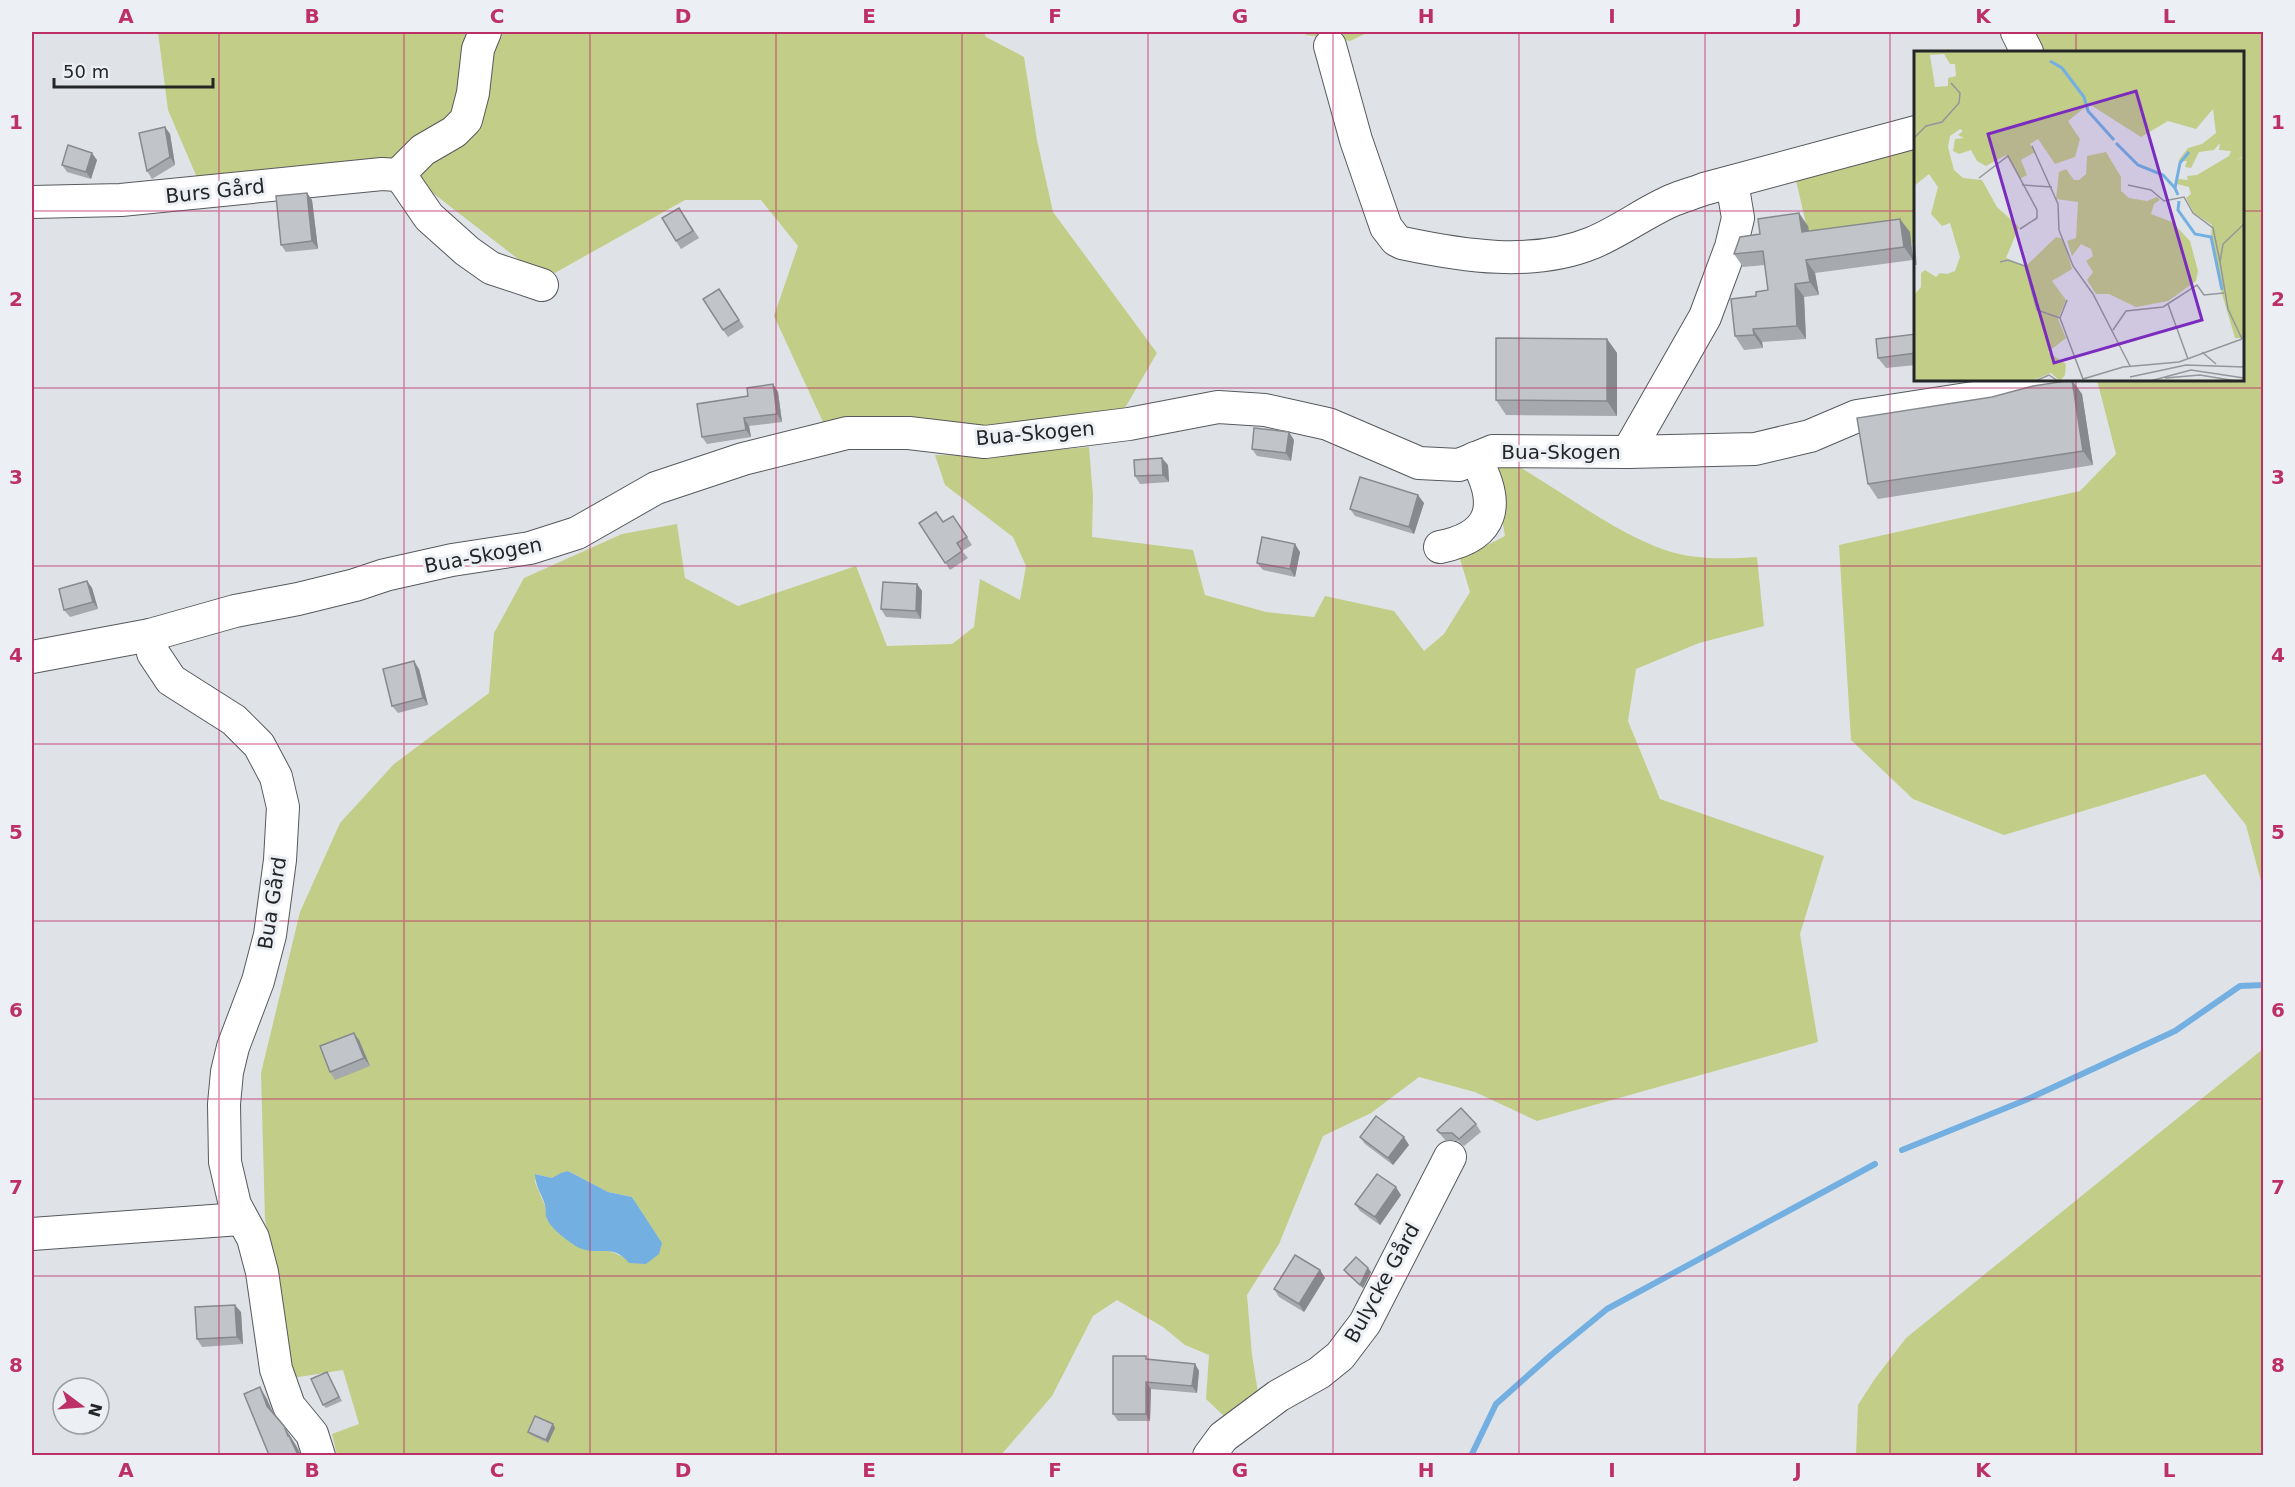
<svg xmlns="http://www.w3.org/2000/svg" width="2295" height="1487" font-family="'DejaVu Sans',sans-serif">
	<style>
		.green { fill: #c2cd87; fill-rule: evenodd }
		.water { fill: #73b0e1 }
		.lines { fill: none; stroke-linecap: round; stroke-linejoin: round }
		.stream { stroke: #73b0e1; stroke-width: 6 }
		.minor-casing { stroke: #56595d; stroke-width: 34 }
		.minor { stroke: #fff; stroke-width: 32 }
		.wall { fill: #a6a9ad }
		.shaded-wall { fill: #878a8d }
		.building { fill: #c1c5c9; stroke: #878a8d; stroke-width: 1.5 }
		.grid { fill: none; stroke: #bc3067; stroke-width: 1.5; stroke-opacity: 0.55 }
		.labels { text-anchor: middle; stroke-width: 6; stroke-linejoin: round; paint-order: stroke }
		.street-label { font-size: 20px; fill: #242527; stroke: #ecf0f4 }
		.inset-river { fill: none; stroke: #73b0e1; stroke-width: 3 }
		.inset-road { fill: none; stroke: #94979a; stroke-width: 1.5 }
		.view { fill: #7b2cbf; fill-opacity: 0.15; stroke: #7b2cbf; stroke-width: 3 }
		.inset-edge { fill: none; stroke: #242527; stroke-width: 3 }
		.neatline { fill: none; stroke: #bc3067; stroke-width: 2 }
		.grid-label { font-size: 20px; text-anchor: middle; font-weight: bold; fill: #bc3067 }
	</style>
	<rect width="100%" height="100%" fill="#dfe3e7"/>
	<!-- green -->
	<g class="green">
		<path d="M158,32H984L986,37L1024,57L1037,140L1053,212L1157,353L1122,413L1035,428L823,422L774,316L798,246L761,200H685L544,279L390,160L198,180L168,110Z"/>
		<path d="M1303,32H1369L1350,41L1306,35Z"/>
		<path d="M2028,32H2263V889L2246,825L2205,774L2004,835L1913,799L1851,740L1839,545L2080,491L2116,454L2097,380H2242V52H2037Z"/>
		<path d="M1915,146V243L1813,254L1795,176Z"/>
		<path d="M1089,447L1093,496L1092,537L1193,550L1205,595L1266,612L1314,617L1325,596L1394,611L1424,651L1444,634L1470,592L1460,559L1505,536L1498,495L1489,466L1507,460C1558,488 1611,531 1665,550C1694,560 1726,559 1757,557L1764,626L1699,643L1636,669L1628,721L1660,799L1824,856L1800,934L1818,1042L1537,1121L1475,1092L1419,1077L1371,1113L1323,1136L1279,1244L1247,1295L1252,1355L1259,1399L1227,1419L1206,1399L1209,1355L1185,1345L1163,1327L1117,1300L1093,1316L1052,1396L1001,1455H337L332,1434L359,1424L343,1370L292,1378L265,1219L261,1073L300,912L340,823L394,764L489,693L494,633L524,578L622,534L677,524L685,578L738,606L856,566L887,646L952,644L974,627L980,579L1020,600L1026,566L1013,537L945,485L935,455L983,456ZM568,1171L608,1192L632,1197L661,1242L624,1257L604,1249H582L563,1237L547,1220L545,1206L535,1182L536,1174L552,1178Z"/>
		<path d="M2263,1049V1455H1856L1858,1405L1874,1380L1906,1338Z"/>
	</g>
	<!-- water -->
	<path class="water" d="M568,1171L608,1192L632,1197L662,1243L659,1254L646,1264L629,1263C614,1244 599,1255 582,1249C573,1246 550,1228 547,1219C545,1215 546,1209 545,1205C542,1194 535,1186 535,1174L552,1178L561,1173Z"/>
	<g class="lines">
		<!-- stream -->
		<g class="stream">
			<path d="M1902,1150L2028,1099L2175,1031L2240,986L2264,985"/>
			<path d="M1471,1456L1496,1404L1551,1355L1607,1309L1875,1164"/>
		</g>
		<!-- minor casing -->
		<g class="minor-casing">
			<g id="minor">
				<path d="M2017,32L2027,52"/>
				<path d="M1330,46L1356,140L1386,227L1396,240L1402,243C1463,256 1533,267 1592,243C1621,231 1645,212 1673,200C1683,196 1694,193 1704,189L1916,132"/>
				<path d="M398,175L423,150L454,132L466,120L473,93L478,49L485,32"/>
				<path d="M32,202L121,200L382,174L398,175L405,182L429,217L467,251L491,268L542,285"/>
				<path d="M1628,452L1705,317L1731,247L1738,218L1732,182"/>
				<path d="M1440,547C1495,536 1501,504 1475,458"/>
				<path d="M150,635L153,653L171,680L234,720L259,745L276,777L283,807L280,860L270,935L258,981L233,1047L227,1072L224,1104L225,1162L235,1205L253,1238L262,1272L276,1369L289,1406L312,1434L319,1456"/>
				<path d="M32,657L150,635L235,611L298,599L355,585L385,575L452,560L530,548L577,533L656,488L743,459L847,433H909L985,442L1129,424L1218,407L1265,410L1328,424L1419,463L1459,465L1493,451L1628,452L1755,449L1810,436L1857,416L1999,394L2050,380"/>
				<path d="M32,1234L240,1219"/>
				<path d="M1209,1456L1223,1437L1278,1396L1319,1373L1340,1356L1365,1323L1450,1157"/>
			</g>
		</g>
		<!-- minor -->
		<use href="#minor" class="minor"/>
	</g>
	<!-- wall -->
	<g class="wall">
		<path d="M165,127L170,134L175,165L152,179L147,171Z"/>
		<path d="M97,160L91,179L67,172L62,165Z"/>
		<path d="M307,193L312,200L318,249L286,252L281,245Z"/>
		<path d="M684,215L699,238L681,249L676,241Z"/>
		<path d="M1808,226L1809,231L1910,232L1913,260L1815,273L1819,295L1804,297L1806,339L1762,342L1763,348L1744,350L1735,336L1756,296L1768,290L1765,265L1743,267L1734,254Z"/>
		<path d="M719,289L744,327L728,337L723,330Z"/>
		<path d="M1916,334V365L1886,368L1878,358Z"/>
		<path d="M1607,339L1617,353V416L1506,415L1496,400Z"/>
		<path d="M1947,380H1975L1949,383Z"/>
		<path d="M773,384L778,392L782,422L749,426L751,437L707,444L702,437L748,396Z"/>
		<path d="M2082,394L2093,465L1878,499L1868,484Z"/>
		<path d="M1294,440L1291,461L1257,456L1252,449Z"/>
		<path d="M1168,465L1169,482L1140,484L1135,476Z"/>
		<path d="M1424,503L1414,534L1355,516L1350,509Z"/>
		<path d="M953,516L972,545L962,551L968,558L950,570L919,523L944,522Z"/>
		<path d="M1300,552L1295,577L1263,570L1257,563Z"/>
		<path d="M87,581L92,588L98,609L70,617L64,610Z"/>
		<path d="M917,584L922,591L921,619L886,617L881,609Z"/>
		<path d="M419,669L428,705L398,713L392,706Z"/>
		<path d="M354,1033L359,1040L370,1066L335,1080L330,1072Z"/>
		<path d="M1476,1124L1481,1132L1464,1146L1458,1141L1445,1140L1437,1130Z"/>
		<path d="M1360,1137L1409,1145L1393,1165L1365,1144Z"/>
		<path d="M1401,1195L1380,1225L1360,1211L1355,1204Z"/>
		<path d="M1368,1268L1371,1272L1363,1288L1347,1274L1344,1270Z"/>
		<path d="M1320,1270L1325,1278L1304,1312L1279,1297L1274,1289Z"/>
		<path d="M241,1312L243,1344L202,1347L197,1339Z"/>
		<path d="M1148,1359L1195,1364L1199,1371L1197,1393L1151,1389L1150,1421H1118L1113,1414Z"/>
		<path d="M327,1372L342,1401L326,1408L323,1405Z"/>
		<path d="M553,1424L555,1428L548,1443L531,1435L528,1432Z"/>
	</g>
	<!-- shaded-wall -->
	<g class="shaded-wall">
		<path d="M165,127L170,134L175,165L170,157Z"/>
		<path d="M92,153L97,160L91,179L86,172Z"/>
		<path d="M307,193L312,200L318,249L312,241Z"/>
		<path d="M1799,213L1808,226L1811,245L1802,232Z"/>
		<path d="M1900,219L1910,232L1913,260L1904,247Z"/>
		<path d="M1806,260L1815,273L1819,295L1810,282Z"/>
		<path d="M1795,284L1804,297L1806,339L1797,326Z"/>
		<path d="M1753,329L1762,342L1763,348L1754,335Z"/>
		<path d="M1607,339L1617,353V416L1607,401Z"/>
		<path d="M2072,380L2082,394L2093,465L2083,451Z"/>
		<path d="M773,384L778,392L782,422L777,414Z"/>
		<path d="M744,418L749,426L751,437L746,430Z"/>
		<path d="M1289,432L1294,440L1291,461L1286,453Z"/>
		<path d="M1162,458L1168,465L1169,482L1163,475Z"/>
		<path d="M1418,495L1424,503L1414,534L1409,527Z"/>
		<path d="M1295,544L1300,552L1295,577L1290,569Z"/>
		<path d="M87,581L92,588L98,609L93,602Z"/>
		<path d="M917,584L922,591L921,619L916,611Z"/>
		<path d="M414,661L419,669L428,705L423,698Z"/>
		<path d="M354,1033L359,1040L370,1066L364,1058Z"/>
		<path d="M1404,1137L1409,1145L1393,1165L1388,1158Z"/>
		<path d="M1396,1187L1401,1195L1380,1225L1375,1217Z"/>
		<path d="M1368,1268L1371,1272L1363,1288L1360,1285Z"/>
		<path d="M1320,1270L1325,1278L1304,1312L1299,1304Z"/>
		<path d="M235,1305L241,1312L243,1344L237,1337Z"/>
		<path d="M1195,1364L1199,1371L1197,1393L1192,1386Z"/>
		<path d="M1146,1382L1151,1389L1150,1421L1146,1414Z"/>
		<path d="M260,1387L267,1399L275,1417L267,1406Z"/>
		<path d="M553,1424L555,1428L548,1443L546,1440Z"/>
		<path d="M284,1426L297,1447L301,1455H298Z"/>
	</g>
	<!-- building -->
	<g class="building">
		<path d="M165,127L170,157L147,171L139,133Z"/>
		<path d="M68,145L92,153L86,172L62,165Z"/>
		<path d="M307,193L312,241L281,245L276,196Z"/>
		<path d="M679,208L693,231L676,241L662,218Z"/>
		<path d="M1799,213L1802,232L1900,219L1904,247L1806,260L1810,282L1795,284L1797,326L1753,329L1754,335L1735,336L1731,299L1756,296V292L1768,290L1763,251L1734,254L1740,237L1760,234L1758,219Z"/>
		<path d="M719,289L739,320L723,330L703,299Z"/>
		<path d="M1916,334V353L1878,358L1876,339Z"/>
		<path d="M1496,338L1607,339V401L1496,400Z"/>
		<path d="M2072,380L2083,451L1868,484L1857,418L1992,397L2033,386Z"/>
		<path d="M773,384L777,414L744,418L746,430L702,437L697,404L748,396L747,388Z"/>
		<path d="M1254,428L1289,432L1286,453L1252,449Z"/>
		<path d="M1162,458L1163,475L1135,476L1134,460Z"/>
		<path d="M1360,477L1418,495L1409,527L1350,509Z"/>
		<path d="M936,512L943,522L953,516L967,537L957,543L962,551L945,563L919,523Z"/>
		<path d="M1262,537L1295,544L1290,569L1257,563Z"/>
		<path d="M87,581L93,602L64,610L59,589Z"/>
		<path d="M883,582L917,584L916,611L881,609Z"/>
		<path d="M414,661L423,698L392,706L383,669Z"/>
		<path d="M354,1033L364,1058L330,1072L320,1046Z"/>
		<path d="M1461,1108L1476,1124L1459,1139L1452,1133H1440L1437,1130Z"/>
		<path d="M1376,1116L1404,1137L1388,1158L1360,1137Z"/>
		<path d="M1377,1174L1396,1187L1375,1217L1355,1204Z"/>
		<path d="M1295,1255L1320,1270L1299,1304L1274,1289Z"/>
		<path d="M1356,1257L1368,1268L1360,1285L1344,1270Z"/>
		<path d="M235,1305L237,1337L197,1339L195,1307Z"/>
		<path d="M1113,1356H1146V1359L1195,1364L1192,1386L1146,1382V1414H1113Z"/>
		<path d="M327,1372L339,1397L323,1405L311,1379Z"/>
		<path d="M260,1387L267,1406L284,1426L288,1436H289L298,1455H269L244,1394Z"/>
		<path d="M535,1416L553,1424L546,1440L528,1432Z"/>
	</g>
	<!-- grid -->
	<path class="grid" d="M219,32V1456M404,32V1456M590,32V1456M776,32V1456M962,32V1456M1148,32V1456M1333,32V1456M1519,32V1456M1705,32V1456M1890,32V1456M2076,32V52M32,211H1916M2242,211H2264M2076,380V1456M32,388H2264M32,566H2264M32,744H2264M32,921H2264M32,1099H2264M32,1276H2264"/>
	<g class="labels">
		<!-- street labels -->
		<g class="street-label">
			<text transform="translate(215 191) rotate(-6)" y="7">Burs Gård</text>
			<text transform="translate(1035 433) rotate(-5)" y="7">Bua-Skogen</text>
			<text x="1561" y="459">Bua-Skogen</text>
			<text transform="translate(483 555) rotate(-11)" y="7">Bua-Skogen</text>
			<text transform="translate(272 903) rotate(-81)" y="7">Bua Gård</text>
			<text transform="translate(1382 1283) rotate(-61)" y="7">Bulycke Gård</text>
		</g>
	</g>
	<!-- overview -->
	<g transform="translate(1914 51)">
		<rect width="330" height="330" fill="#dfe3e7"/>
		<path d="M0,0H330V105L322,109L330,106V287H321L308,243L297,186L298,174L280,162L272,147L277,143L275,136L263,133L264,128L274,129L273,125L283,124L315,105L317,100L305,99L306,92L300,99L285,101L277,117L271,116L273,110H264L274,97L288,93L302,82L299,58L282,78L254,70L227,86L175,53L154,70L166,88L161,106L141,113L124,88L116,93L121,101L107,109L113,124L106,128L92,104L72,115L63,110L57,99L45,103L39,100L41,88L50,87L44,84L49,80L46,78L36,85L34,96L40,119L49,127L68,129L83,156L105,176L92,207L112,215L142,186L149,188L158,218L138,230L152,249L144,268L152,287L134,301L152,313L151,324L146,330L137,322L117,330H0V244L7,236V222L11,219L22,226L26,222L33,223L41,220L46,206L36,172L28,175L17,163L24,136L15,123L0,135ZM30,3L36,13H41L42,25L34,27V35L21,36L16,4ZM192,101L207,126V140L215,147L233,150L243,146L246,149L240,153L237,163L258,171L276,190L284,220L282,230L254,250L222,256L195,243H182L173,229L179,221L172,210L179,205L177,198L167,193L158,205L153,190L162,187L164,151L142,148L145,121L152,118L160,129H165L172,123L173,105Z" fill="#c2cd87" fill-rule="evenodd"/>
		<path class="inset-river" d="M136,10L148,17L170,46L174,60L200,89M202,92L224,114L249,124L261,137M264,144L261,137L266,112L275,101M265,150L264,159L281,183L297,186L308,239"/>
		<path class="inset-road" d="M0,87L12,75L28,71L45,52L46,42L37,32M118,95L144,153L145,179L159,215L179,243L216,315M65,127L94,105L123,159V167L106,178M108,134L138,136M214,134L237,139L250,150L270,146L279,162L299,177L306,211M0,189L2,214M86,211L94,209L111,215L123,259L146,267M153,249L146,267L169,328L209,316L265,311L328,288M254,253L274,308M199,279L212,260L249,256L283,234L290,244L310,242M328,288L314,258L306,211L309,193L330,173M288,301L302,313M216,326L272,314L330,316M251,327L286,324L322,330M121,330L135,324L144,330M236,330L277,319L330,327"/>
		<path class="view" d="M222,40L288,269L140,312L74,83Z"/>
		<rect width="330" height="330" class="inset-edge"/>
	</g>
	<!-- border -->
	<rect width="2295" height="1487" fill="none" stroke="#ecf0f4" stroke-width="66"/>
	<!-- north arrow -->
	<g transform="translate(81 1406) rotate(106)"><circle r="28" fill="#ecf0f4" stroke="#9c9fa2" stroke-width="1.5"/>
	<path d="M0-4.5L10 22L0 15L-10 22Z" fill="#bc3067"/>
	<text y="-9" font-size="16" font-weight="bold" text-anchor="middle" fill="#242527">N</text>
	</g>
	<!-- scale -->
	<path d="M54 78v9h159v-9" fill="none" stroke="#242527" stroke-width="3"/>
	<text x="63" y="78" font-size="18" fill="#242527" stroke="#ecf0f4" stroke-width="4.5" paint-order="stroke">50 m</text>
	<rect x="33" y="33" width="2229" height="1421" class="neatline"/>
	<g class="grid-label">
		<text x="126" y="23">A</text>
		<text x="312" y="23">B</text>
		<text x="497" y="23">C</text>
		<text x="683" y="23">D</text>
		<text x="869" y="23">E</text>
		<text x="1055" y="23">F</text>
		<text x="1240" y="23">G</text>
		<text x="1426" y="23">H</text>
		<text x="1612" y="23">I</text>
		<text x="1798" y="23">J</text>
		<text x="1983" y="23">K</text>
		<text x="2169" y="23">L</text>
		<text x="16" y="129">1</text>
		<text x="2278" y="129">1</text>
		<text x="16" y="306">2</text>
		<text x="2278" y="306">2</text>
		<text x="16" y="484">3</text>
		<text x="2278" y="484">3</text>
		<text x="16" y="662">4</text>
		<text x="2278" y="662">4</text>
		<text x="16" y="839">5</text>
		<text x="2278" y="839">5</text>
		<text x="16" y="1017">6</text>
		<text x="2278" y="1017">6</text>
		<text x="16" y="1194">7</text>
		<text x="2278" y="1194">7</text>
		<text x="16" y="1372">8</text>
		<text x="2278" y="1372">8</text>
		<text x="126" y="1477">A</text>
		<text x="312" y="1477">B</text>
		<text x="497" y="1477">C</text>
		<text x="683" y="1477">D</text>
		<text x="869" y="1477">E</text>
		<text x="1055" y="1477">F</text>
		<text x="1240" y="1477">G</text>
		<text x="1426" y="1477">H</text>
		<text x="1612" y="1477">I</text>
		<text x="1798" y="1477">J</text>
		<text x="1983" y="1477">K</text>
		<text x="2169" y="1477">L</text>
	</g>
</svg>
